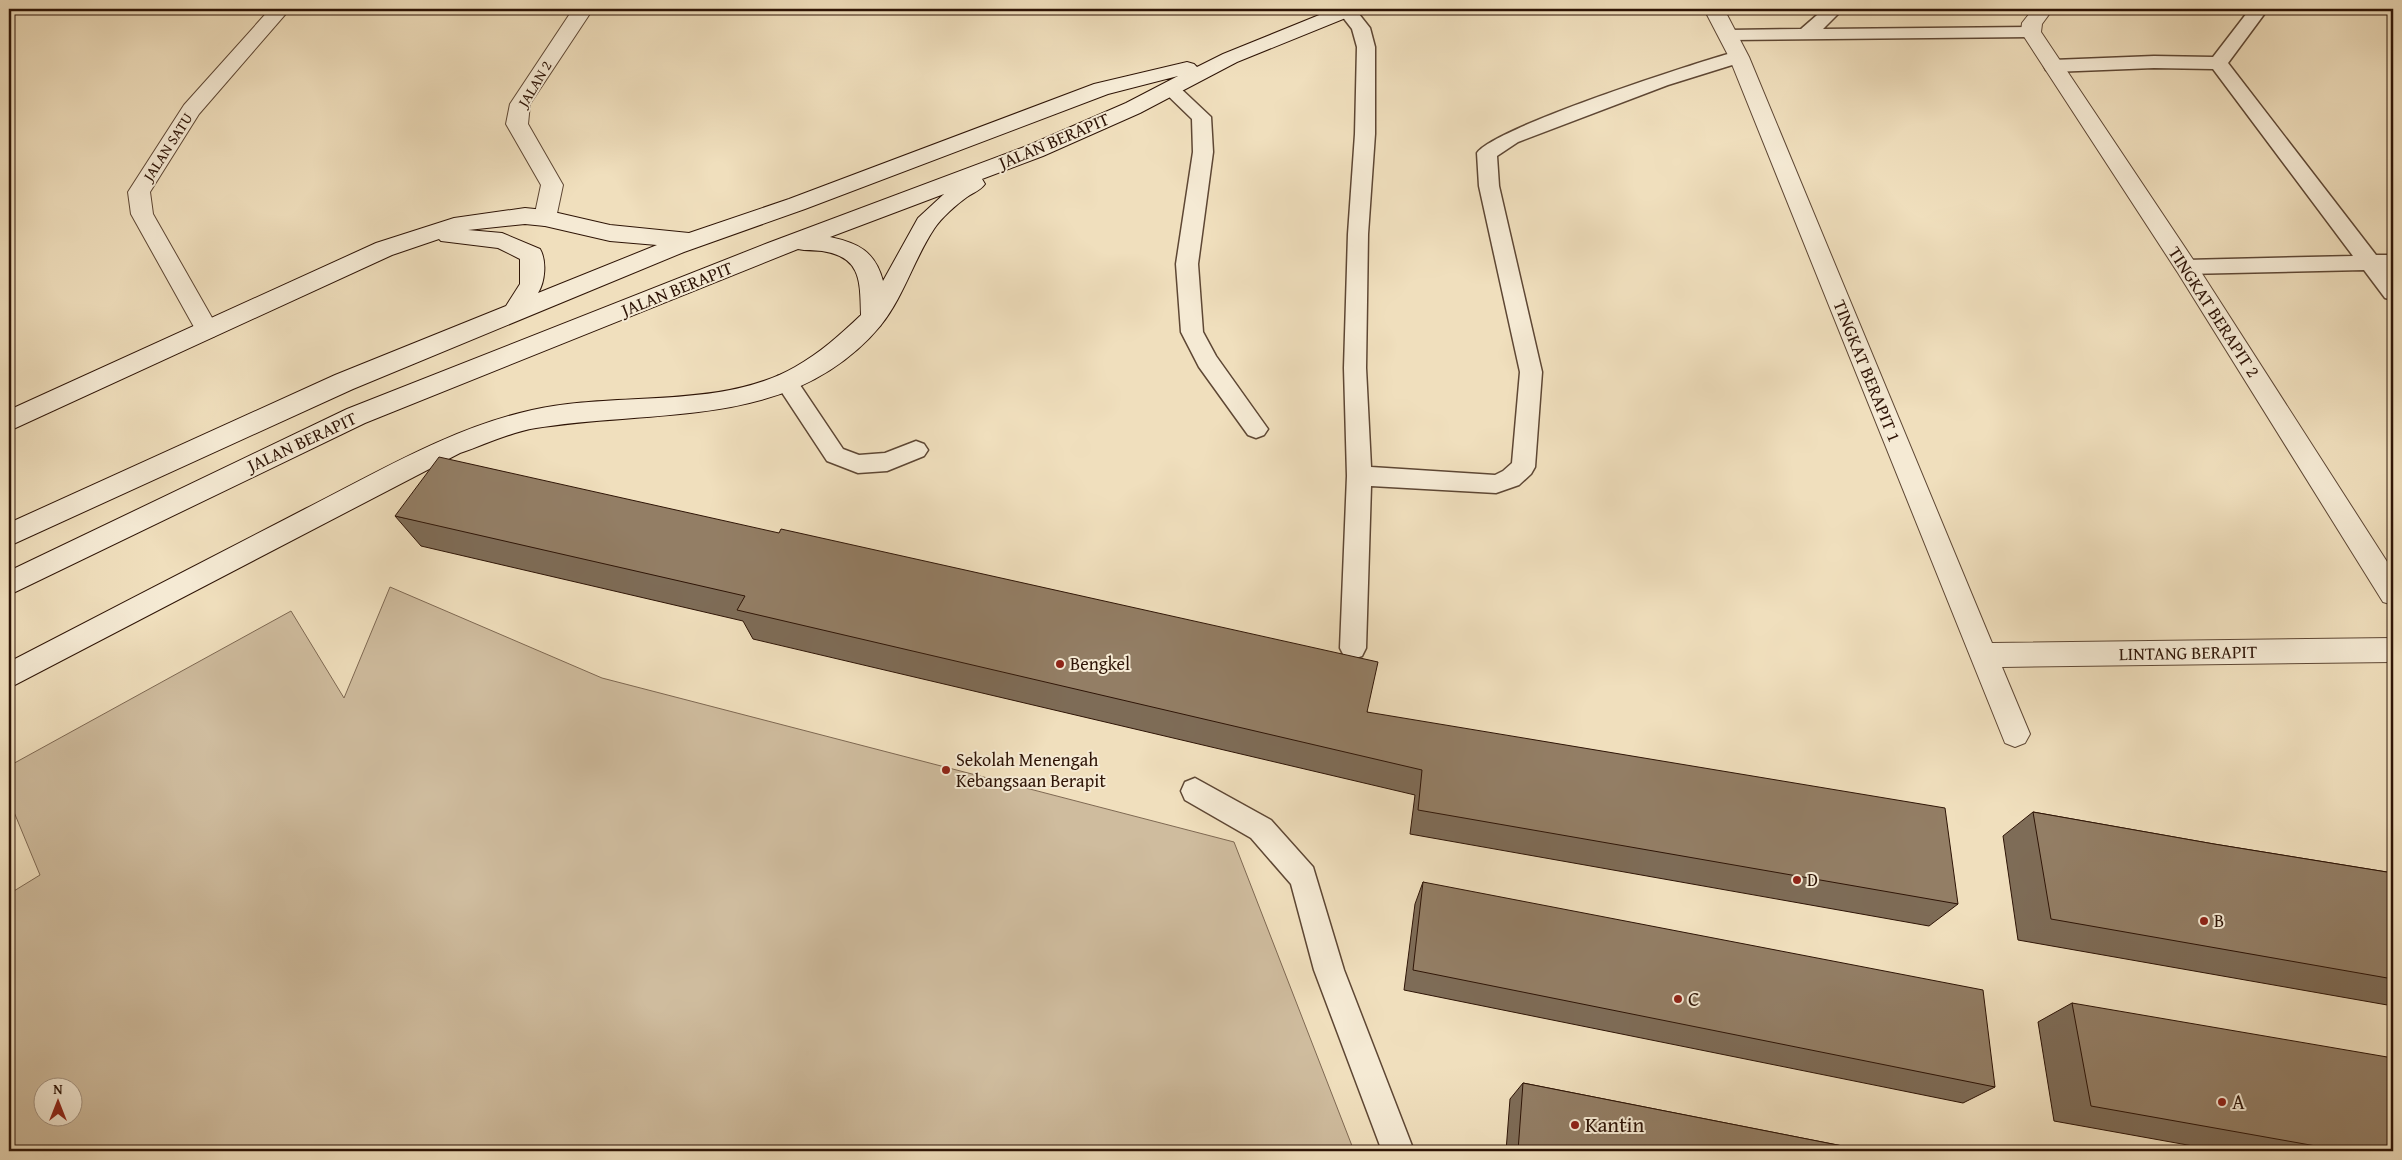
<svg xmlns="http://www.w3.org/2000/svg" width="2402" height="1160" font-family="'Gentium Book Plus',serif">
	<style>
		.green { fill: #cfbc9e; stroke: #7e6852; fill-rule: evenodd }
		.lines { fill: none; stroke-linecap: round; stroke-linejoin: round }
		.lane-casing { stroke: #5e4734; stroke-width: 3 }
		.street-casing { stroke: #5e4734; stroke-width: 2 }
		.secondary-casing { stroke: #2e1406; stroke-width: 2 }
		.lane { fill: #f5ead4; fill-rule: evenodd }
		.street { fill: #f5ead4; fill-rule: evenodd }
		.secondary { fill: #f5ead4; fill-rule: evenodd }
		.wall { fill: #7e6c57; stroke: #2e1406 }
		.building { fill: #937e65; stroke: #2e1406 }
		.poi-dot { fill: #8f2418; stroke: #f5ead4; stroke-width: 2 }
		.labels { text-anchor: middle; stroke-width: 4; stroke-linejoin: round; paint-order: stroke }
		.far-street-label { font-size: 15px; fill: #2e1406; stroke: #f5ead4 }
		.street-label { font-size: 18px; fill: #2e1406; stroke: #f5ead4 }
		.poi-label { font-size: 18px; fill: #2e1406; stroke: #f5ead4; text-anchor: start }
		.near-poi-label { font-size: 21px; fill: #2e1406; stroke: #f5ead4; text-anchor: start }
	</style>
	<rect width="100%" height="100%" fill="#f0dfbd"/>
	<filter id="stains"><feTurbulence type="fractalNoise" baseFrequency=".004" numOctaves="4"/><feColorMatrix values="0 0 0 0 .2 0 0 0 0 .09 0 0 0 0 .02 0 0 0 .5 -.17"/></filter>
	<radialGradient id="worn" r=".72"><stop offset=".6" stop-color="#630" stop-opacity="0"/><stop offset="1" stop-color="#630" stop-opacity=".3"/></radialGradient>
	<!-- green -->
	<path class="green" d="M390,587L602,678L1234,842L1354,1151H9V894L40,875L9,800V766L291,611L344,698ZM42,1088H72V1118H42Z"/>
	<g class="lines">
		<!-- lane casing -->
		<g class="lane-casing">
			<g id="lane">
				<path d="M1340,9H1355L1370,28L1375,47V134L1368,234L1366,368L1371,467L1495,475L1503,471L1512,463L1520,372L1479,186L1477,153C1493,128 1700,61 1739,51L1745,53L1748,57L1745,61L1668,85L1518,142L1497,156L1499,186L1542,372L1535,467L1531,474L1519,485L1496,493L1371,486L1366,648L1362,656L1353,659L1344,656L1340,648L1347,476L1344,368L1348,234L1355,134L1357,47L1352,29L1338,11Z"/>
				<path d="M1824,9H1843L1823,29L2031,27L2037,28L2040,32L2037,36L2031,37L1729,40L1723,39L1720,35L1723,31L1729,30L1801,29Z"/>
				<path d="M2250,9H2268L2228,63L2376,255H2393V269H2387L2393,278V300L2385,298L2364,270L2186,274L2179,272L2175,267L2179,262L2186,260L2353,256L2213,69L2154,68L2053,72L2046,70L2044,66L2046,62L2053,60L2154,56L2213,57Z"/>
				<path d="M1170,83L1177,85L1211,117L1213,152L1198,264L1203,332L1216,356L1268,429L1264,435L1256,438L1248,435L1199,367L1181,332L1176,264L1193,152L1192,119L1161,89L1163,85Z"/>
				<path d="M786,374L794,376L843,449L859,455L885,453L916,441L924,444L928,450L924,456L887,471L858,473L827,461L775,382L778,376Z"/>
				<path d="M1195,778L1271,820L1313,867L1344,970L1414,1151H1382L1314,970L1291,884L1251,838L1185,800L1181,791L1185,782Z"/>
			</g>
		</g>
		<!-- street casing -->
		<g class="street-casing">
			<g id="street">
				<path d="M270,9H290L199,114L150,192L153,214L219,330L215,336L207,339L199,336L131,214L128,192L184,105Z"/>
				<path d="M573,9H593L530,104L528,124L563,185L556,218L553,223L545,226L537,223L534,218L541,185L506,124L510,104Z"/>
				<path d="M1704,9H1724L1749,57L1992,643L2393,638V662L2002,667L2030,734L2025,743L2015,747L2005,743L1729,57Z"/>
				<path d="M2033,9H2053L2042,24L2041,32L2194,261L2393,571V605L2383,602L2178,273L2021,32L2022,23Z"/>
			</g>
		</g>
		<!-- secondary casing -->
		<g class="secondary-casing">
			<path id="secondary" d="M1334,9H1361L1358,13L1237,62L1140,113L1043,156L982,179L985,184C980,191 974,192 967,197C957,204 941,218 934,229C914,259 904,296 881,325C793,431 657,408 536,428C510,432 484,445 460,453L9,688V662C108,611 206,560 305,509C378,472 451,428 532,410C615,391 720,410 795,367C820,353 840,335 861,315C860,282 862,257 822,251C814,250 806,251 798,249L365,423L9,595V571L347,409L768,243L1027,146L1126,103L1178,76L1108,94L805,209L684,252L353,389L9,546V523L335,375L506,306L520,284V259L498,248L441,241L439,239L392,255L9,431V410L376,243L454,218L525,208L545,210L610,225L689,233L789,199L1094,84L1187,62L1194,64L1197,67L1223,54ZM944,194L918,218L883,281C875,251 858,243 830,237ZM525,224L545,226L610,241L657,245L538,293C545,282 547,261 540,249L502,233L468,230Z"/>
		</g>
		<!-- lane -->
		<use href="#lane" class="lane"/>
		<!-- street -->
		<use href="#street" class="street"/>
		<!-- secondary -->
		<use href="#secondary" class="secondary"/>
	</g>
	<!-- wall -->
	<g class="wall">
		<path d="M395,516L1367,712L1958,904L1929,926L1410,834L1415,795L753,639L743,621L421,546Z"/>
		<path d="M2033,812L2214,844L2393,873V1006L2018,940L2003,836Z"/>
		<path d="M1423,882L1995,1087L1963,1103L1404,990L1415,904Z"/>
		<path d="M2072,1003L2393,1151H2221L2054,1121L2038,1022Z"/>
		<path d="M1523,1083L1868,1151H1506L1510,1099Z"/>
	</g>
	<!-- building -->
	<g class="building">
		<path d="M439,457L779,533L781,529L1378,662L1367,712L1945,808L1958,904L1418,810L1422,770L737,610L745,596L395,516Z"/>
		<path d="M2033,812L2214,844L2393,873V979L2051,919Z"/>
		<path d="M1423,882L1983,990L1995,1087L1413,970Z"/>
		<path d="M2072,1003L2393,1058V1151H2344L2091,1106Z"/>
		<path d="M1523,1083L1868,1151H1518Z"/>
	</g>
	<!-- markers -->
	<g class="poi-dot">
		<circle cx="1060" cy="664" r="5"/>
		<circle cx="946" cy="770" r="5"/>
		<circle cx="1797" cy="880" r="5"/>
		<circle cx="2204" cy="921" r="5"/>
		<circle cx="1678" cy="999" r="5"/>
		<circle cx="2222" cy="1102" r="5"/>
		<circle cx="1575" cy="1125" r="5"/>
	</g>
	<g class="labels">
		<!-- far-street labels -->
		<g class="far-street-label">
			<text transform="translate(535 84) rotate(-59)" y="5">JALAN 2</text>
			<text transform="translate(168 147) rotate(-57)" y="5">JALAN SATU</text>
		</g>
		<!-- street labels -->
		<g class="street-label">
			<text transform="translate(1054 141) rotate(-23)" y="6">JALAN BERAPIT</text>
			<text transform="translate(677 289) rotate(-22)" y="6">JALAN BERAPIT</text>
			<text transform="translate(2214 312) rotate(57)" y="6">TINGKAT BERAPIT 2</text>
			<text transform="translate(1867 371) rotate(68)" y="6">TINGKAT BERAPIT 1</text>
			<text transform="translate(302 442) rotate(-25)" y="6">JALAN BERAPIT</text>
			<text transform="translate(2188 653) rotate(-1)" y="6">LINTANG BERAPIT</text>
		</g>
		<!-- poi labels -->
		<g class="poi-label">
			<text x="1070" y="670">Bengkel</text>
			<text x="956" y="766">Sekolah Menengah<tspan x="956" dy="21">Kebangsaan Berapit</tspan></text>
			<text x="1807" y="886">D</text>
			<text x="2214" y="927">B</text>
		</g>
		<!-- near-poi labels -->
		<g class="near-poi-label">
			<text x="1688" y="1006">C</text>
			<text x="2232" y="1109">A</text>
			<text x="1585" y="1132">Kantin</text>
		</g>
	</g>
	<!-- margin -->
	<rect width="2402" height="1160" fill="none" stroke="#f0dfbd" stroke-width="30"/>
	<rect x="10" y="10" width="2382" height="1140" fill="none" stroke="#2e1406" stroke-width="2.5"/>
	<rect x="15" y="15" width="2372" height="1130" fill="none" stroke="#2e1406"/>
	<!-- north arrow -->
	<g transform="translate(58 1102)"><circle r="24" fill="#f5ead4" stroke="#a59482"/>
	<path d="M0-4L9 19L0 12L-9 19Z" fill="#8f2418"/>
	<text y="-8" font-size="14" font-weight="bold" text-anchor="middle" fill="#2e1406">N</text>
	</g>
	<rect width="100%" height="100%" filter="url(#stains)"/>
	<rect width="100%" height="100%" fill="url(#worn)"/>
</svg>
